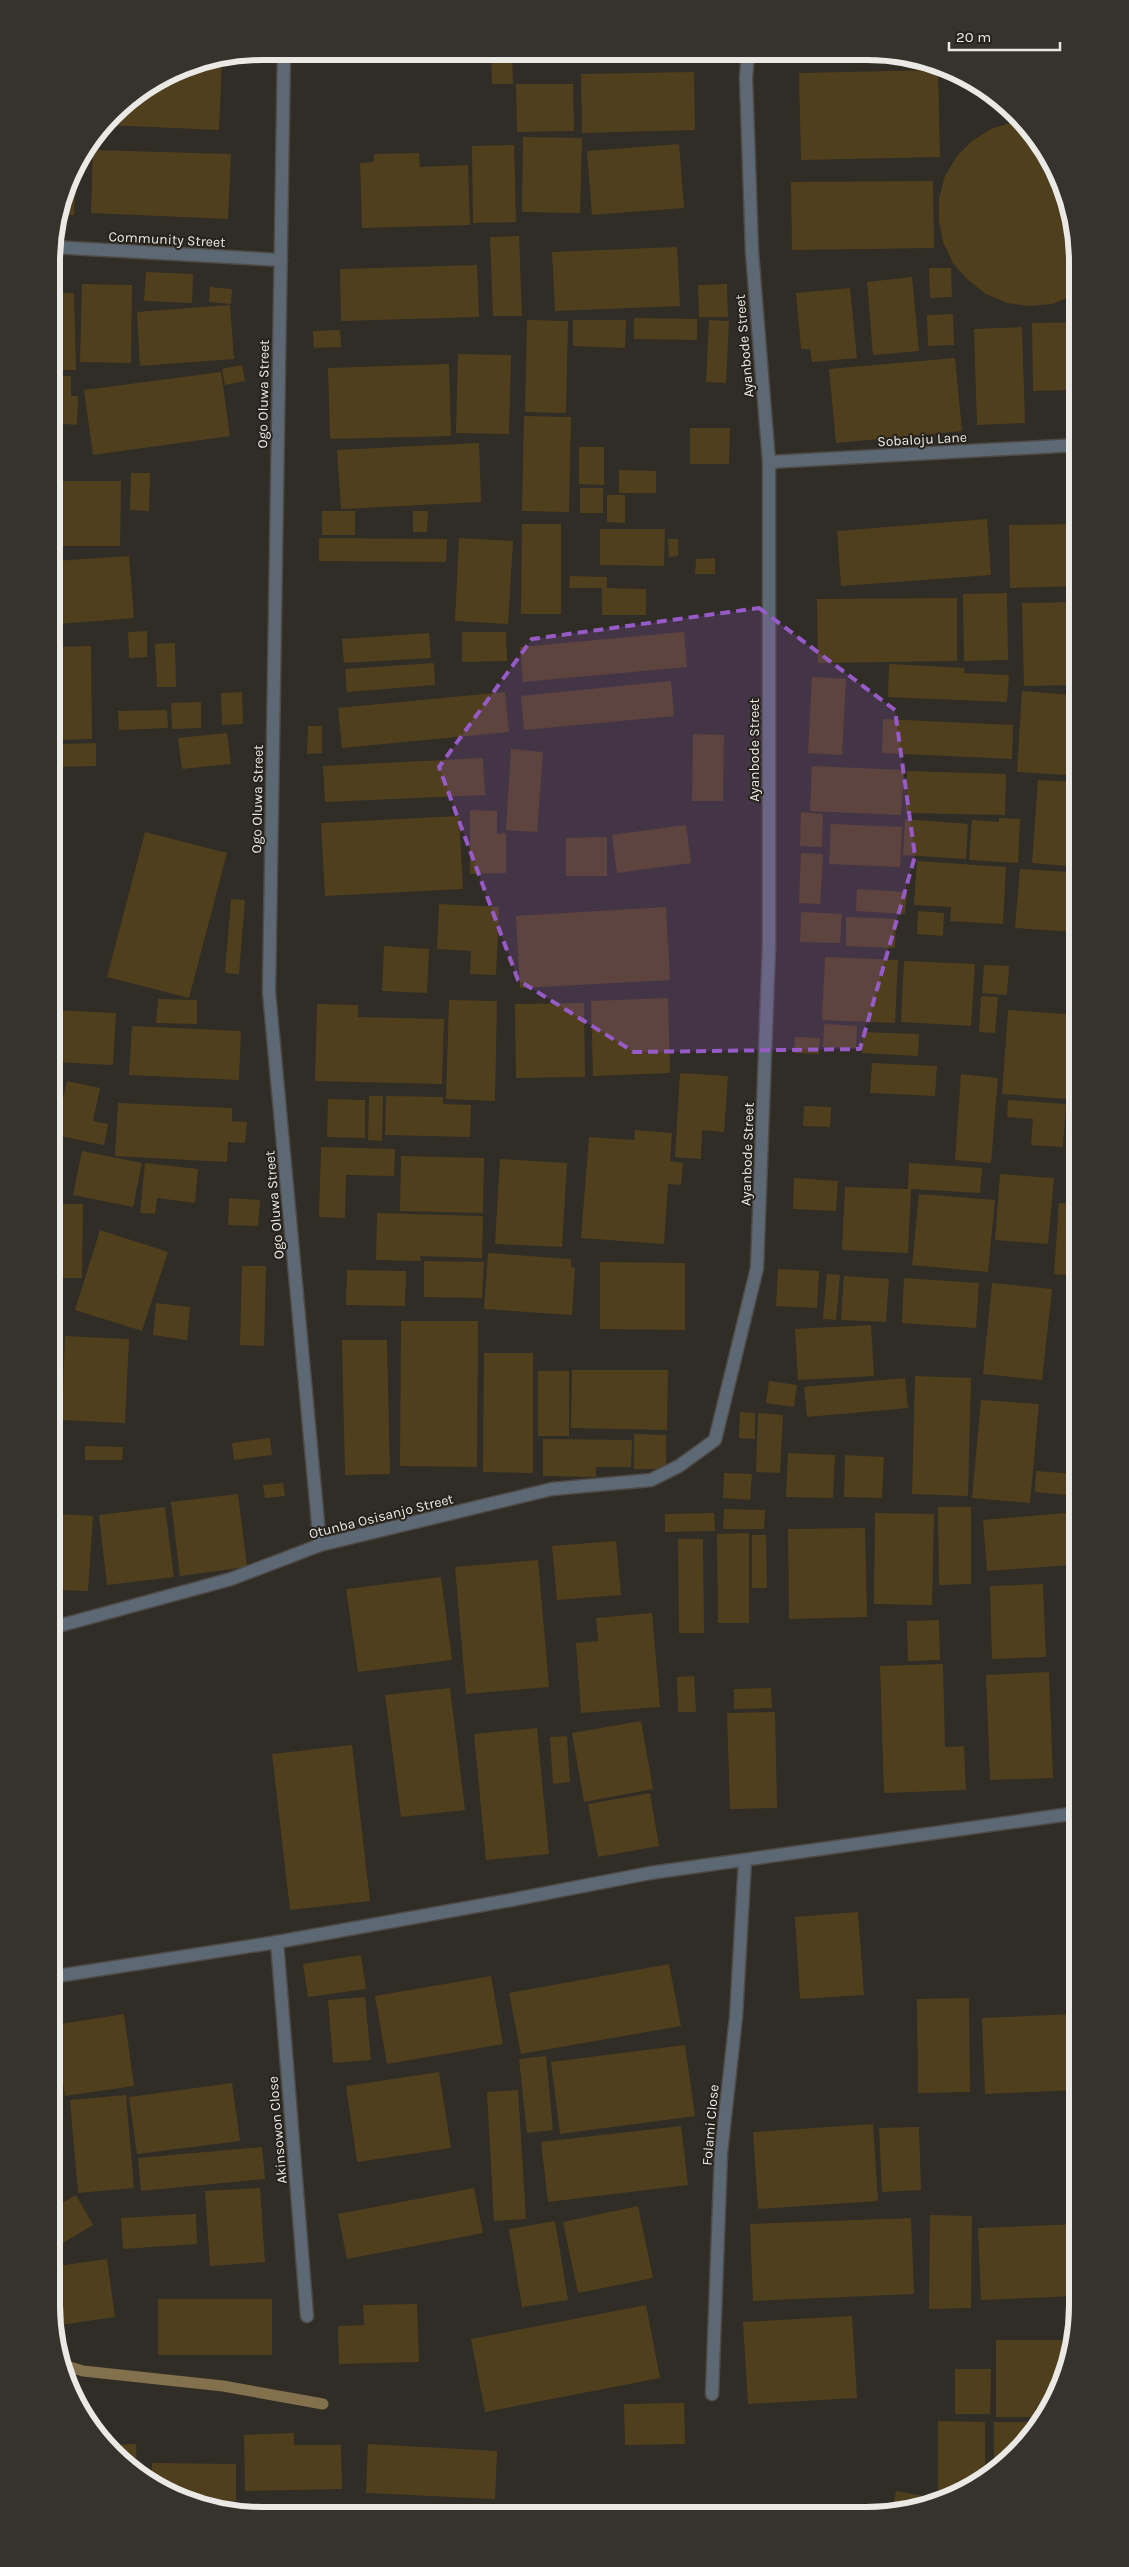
<svg xmlns="http://www.w3.org/2000/svg" width="1129" height="2567" font-family="Karla,sans-serif">
	<style>
		.lines { fill: none; stroke-linecap: round; stroke-linejoin: round }
		.stream { stroke: #83704c; stroke-width: 11 }
		.building { fill: #503f1c }
		.minor-casing { stroke: #4e4a45; stroke-width: 15 }
		.minor { stroke: #5d6875; stroke-width: 12 }
		.marked { fill: #975bc8; fill-opacity: 0.2; stroke: #975bc8; stroke-width: 4; stroke-dasharray: 10 6; stroke-linejoin: round }
		.labels { text-anchor: middle; stroke-width: 4; stroke-linejoin: round; paint-order: stroke }
		.street-label { font-size: 14px; fill: #ebe9e5; stroke: #26231c }
		.rim { fill: none; stroke: #ebe9e5; stroke-width: 6 }
	</style>
	<rect width="100%" height="100%" fill="#302c26"/>
	<g class="lines">
		<!-- stream -->
		<path class="stream" d="M60,2364L83,2371L223,2386L323,2404"/>
	</g>
	<!-- building -->
	<g class="building">
		<path d="M315,52H361V60L315,57Z"/>
		<path d="M491,53H512L513,84H492Z"/>
		<path d="M222,59L219,130L107,125L123,104L154,84L170,85V74L181,67Z"/>
		<path d="M938,70L940,157L801,160L799,73Z"/>
		<path d="M951,70L961,73L975,83L950,81Z"/>
		<path d="M694,72L695,130L582,133L581,74Z"/>
		<path d="M516,84H573L574,131L517,132Z"/>
		<path d="M1020,120L1049,156L1070,207L1078,262V294L1052,304L1029,306L1007,303L986,294L968,280L953,263L943,242L939,221V198L945,176L957,156L972,141L991,129Z"/>
		<path d="M523,137L582,138L580,213L522,212Z"/>
		<path d="M679,144L684,208L592,215L587,151Z"/>
		<path d="M514,145L516,222L473,223L472,146Z"/>
		<path d="M93,150L231,154L228,219L91,213Z"/>
		<path d="M419,153L420,167L468,165L470,225L362,228L360,163L374,162V154Z"/>
		<path d="M76,164L74,215H61L73,168Z"/>
		<path d="M933,181L934,248L792,250L791,182Z"/>
		<path d="M519,236L522,316H493L490,237Z"/>
		<path d="M677,247L680,306L555,311L552,252Z"/>
		<path d="M477,265L479,317L341,321L340,269Z"/>
		<path d="M929,268H951L952,297L930,298Z"/>
		<path d="M146,272L193,274L192,303L144,301Z"/>
		<path d="M912,277L919,351L873,355L867,282Z"/>
		<path d="M82,284L132,285L131,363L80,362Z"/>
		<path d="M727,284L728,317H699L698,285Z"/>
		<path d="M210,287L232,289L231,304L209,302Z"/>
		<path d="M850,288L857,358L812,362L810,349H801L796,293Z"/>
		<path d="M52,293H74L76,370H53Z"/>
		<path d="M230,305L234,359L140,366L137,312Z"/>
		<path d="M953,314L954,345L928,346L927,315Z"/>
		<path d="M634,318L697,319V340L634,339Z"/>
		<path d="M527,320L568,321L566,413L525,412Z"/>
		<path d="M573,320H626L625,348L573,346Z"/>
		<path d="M709,320L729,321L726,383L706,382Z"/>
		<path d="M1078,322V390L1033,391L1032,323Z"/>
		<path d="M1022,327L1025,423L977,425L974,329Z"/>
		<path d="M340,330L341,347L314,348L313,331Z"/>
		<path d="M458,354L511,355L509,434L456,433Z"/>
		<path d="M955,358L962,431L836,443L829,369Z"/>
		<path d="M449,364L451,436L330,439L328,368Z"/>
		<path d="M242,365L245,381L225,385L222,369Z"/>
		<path d="M221,372L230,436L93,455L84,390Z"/>
		<path d="M52,376H71V396H78L77,425L52,423Z"/>
		<path d="M524,416L571,417L569,512L522,511Z"/>
		<path d="M690,428H730L729,464H690Z"/>
		<path d="M479,443L481,502L341,509L337,450Z"/>
		<path d="M579,447H604V485L579,484Z"/>
		<path d="M619,470L656,471V493H619Z"/>
		<path d="M131,473H150L149,511L130,510Z"/>
		<path d="M55,481H121L120,546H55Z"/>
		<rect x="580" y="488" width="23" height="25"/>
		<path d="M607,495H625V523L607,522Z"/>
		<rect x="322" y="511" width="33" height="24"/>
		<path d="M413,511H428L427,532H413Z"/>
		<path d="M987,519L991,575L841,586L837,531Z"/>
		<path d="M522,524H561V614H521Z"/>
		<path d="M1078,524V586L1010,588L1009,525Z"/>
		<path d="M600,529H665L664,566L600,565Z"/>
		<path d="M319,538L447,539L446,562L319,561Z"/>
		<path d="M459,538L513,541L508,624L455,621Z"/>
		<path d="M668,539H678V556L669,557Z"/>
		<path d="M129,556L134,618L60,624L55,561Z"/>
		<path d="M715,558V574H695L696,559Z"/>
		<path d="M570,576L607,577V588L646,589V615H602V588H569Z"/>
		<path d="M1007,593L1008,660L964,661L963,594Z"/>
		<path d="M957,598V661L818,663L817,599Z"/>
		<path d="M1078,602V685L1024,686L1022,603Z"/>
		<path d="M147,631V657L129,658L128,632Z"/>
		<path d="M462,632H506L507,661L462,662Z"/>
		<path d="M684,632L687,667L523,682L520,647Z"/>
		<path d="M429,633L431,658L344,663L342,639Z"/>
		<path d="M175,643L176,687H157L155,644Z"/>
		<path d="M91,646L92,739L54,740V647Z"/>
		<path d="M434,663L435,685L347,692L345,669Z"/>
		<path d="M889,664L965,668L964,673L1009,675L1007,702L888,697Z"/>
		<path d="M812,677L846,679L842,755L808,753Z"/>
		<path d="M671,681L674,716L524,730L521,696Z"/>
		<path d="M1022,691L1072,695L1067,775L1017,772Z"/>
		<path d="M242,692L243,724L222,725L221,693Z"/>
		<path d="M505,692L509,732L342,748L338,708Z"/>
		<path d="M201,702V728L172,729L171,703Z"/>
		<path d="M167,710L168,728L119,730L118,711Z"/>
		<path d="M883,719L1013,725L1012,759L882,753Z"/>
		<path d="M308,726H322V753L307,754Z"/>
		<path d="M227,733L231,764L182,769L178,738Z"/>
		<path d="M693,734L724,735L723,801H692Z"/>
		<path d="M96,743V766L57,767V744Z"/>
		<path d="M52,748H53L54,776H52Z"/>
		<path d="M511,749L543,752L537,832L506,830Z"/>
		<path d="M483,758L485,795L325,802L323,766Z"/>
		<path d="M812,766L904,770L901,815L810,811Z"/>
		<path d="M907,771L1006,774L1005,815L906,813Z"/>
		<path d="M1038,780L1078,782V867L1032,863Z"/>
		<path d="M470,810L497,811V834L506,833V873L470,874Z"/>
		<path d="M801,812L823,814L822,847L800,846Z"/>
		<path d="M459,816L463,889L325,896L321,823Z"/>
		<path d="M999,818L1020,819L1018,863L969,860L972,820L999,822Z"/>
		<path d="M905,819L968,824L966,859L903,855Z"/>
		<path d="M831,824L902,827L900,867L829,864Z"/>
		<path d="M686,825L691,863L617,873L612,835Z"/>
		<path d="M145,832L227,853L189,998L107,977Z"/>
		<path d="M607,837V876H566V838Z"/>
		<path d="M801,853L823,854L820,904L799,903Z"/>
		<path d="M917,861L1006,867L1003,924L950,921L951,907L914,905Z"/>
		<path d="M1020,869L1071,872L1068,909H1075L1074,932L1015,928Z"/>
		<path d="M857,889L907,892L905,914L856,911Z"/>
		<path d="M231,899L245,900L239,974L225,973Z"/>
		<path d="M439,904L499,907L496,975L470,974L471,951L437,949Z"/>
		<path d="M666,907L670,980L520,988L516,916Z"/>
		<path d="M918,911L944,913L943,936L917,934Z"/>
		<path d="M801,912L842,914L840,943L800,942Z"/>
		<path d="M846,917L896,919L895,948L846,946Z"/>
		<path d="M1076,926L1078,965L1068,964L1070,933L1076,934Z"/>
		<path d="M384,946L429,949L427,993L382,991Z"/>
		<path d="M825,957L898,960L895,1023L822,1020Z"/>
		<path d="M904,961L975,964L971,1026L901,1022Z"/>
		<path d="M984,965L1009,966L1007,995L982,993Z"/>
		<path d="M981,996L998,997L995,1033L979,1032Z"/>
		<path d="M668,998L670,1073L593,1076L591,1001Z"/>
		<path d="M158,999L197,1000V1024L156,1023Z"/>
		<path d="M449,1000L497,1001L495,1101L446,1099Z"/>
		<path d="M584,1003L585,1077L516,1078L515,1004Z"/>
		<path d="M317,1004L358,1005V1017L444,1019L442,1084L315,1081Z"/>
		<path d="M54,1010L116,1013L113,1065L52,1062Z"/>
		<path d="M1008,1010L1078,1015V1100L1002,1094Z"/>
		<path d="M824,1024L857,1026L856,1048L823,1047Z"/>
		<path d="M132,1026L241,1031L239,1080L129,1075Z"/>
		<path d="M863,1032L919,1034L918,1056L862,1053Z"/>
		<path d="M795,1037L820,1038L819,1054L794,1053Z"/>
		<path d="M872,1063L937,1066L935,1096L870,1093Z"/>
		<path d="M680,1073L728,1076L724,1132L702,1130L701,1159L675,1157Z"/>
		<path d="M961,1074L998,1078L991,1163L955,1160Z"/>
		<path d="M67,1081L100,1088L93,1121L108,1124L104,1145L55,1135Z"/>
		<path d="M369,1096H383L382,1141L368,1140Z"/>
		<path d="M386,1096L443,1097V1104L471,1105L470,1137L385,1135Z"/>
		<path d="M328,1099L365,1100V1138L327,1137Z"/>
		<path d="M1008,1100L1066,1104L1063,1147L1031,1145L1033,1119L1007,1117Z"/>
		<path d="M118,1103L232,1108V1121L247,1122L245,1143L228,1142L227,1162L115,1156Z"/>
		<path d="M804,1106L831,1107L830,1127L803,1126Z"/>
		<path d="M635,1130L672,1133L670,1161L683,1163L681,1185L668,1184L664,1244L581,1238L589,1137L634,1140Z"/>
		<path d="M321,1147L395,1149L394,1176L346,1175L345,1218L319,1217Z"/>
		<path d="M82,1151L142,1163L133,1207L73,1195Z"/>
		<path d="M401,1156L484,1158L483,1213L400,1211Z"/>
		<path d="M500,1159L567,1163L562,1247L495,1244Z"/>
		<path d="M145,1163L198,1169L195,1203L157,1198L155,1214L140,1213Z"/>
		<path d="M909,1163L982,1168L980,1193L911,1189L908,1253L842,1250L845,1187L908,1189Z"/>
		<path d="M1000,1174L1054,1178L1048,1244L995,1240Z"/>
		<path d="M794,1178L838,1181L836,1211L793,1209Z"/>
		<path d="M919,1194L995,1200L988,1272L912,1265Z"/>
		<path d="M229,1198L260,1200L258,1226L228,1225Z"/>
		<path d="M1059,1203L1078,1204V1276L1054,1274Z"/>
		<path d="M60,1204H83L82,1278H58Z"/>
		<path d="M377,1213L483,1216L482,1258L420,1256L421,1261L376,1260Z"/>
		<path d="M100,1230L168,1252L142,1331L75,1310Z"/>
		<path d="M488,1253L571,1259V1267L575,1268L572,1315L484,1309Z"/>
		<path d="M424,1261L484,1262L482,1298L424,1297Z"/>
		<path d="M600,1262L685,1263V1330L600,1329Z"/>
		<path d="M242,1266H266L264,1346L240,1345Z"/>
		<path d="M778,1269L819,1271L817,1308L776,1306Z"/>
		<path d="M347,1270L406,1271L405,1306L346,1305Z"/>
		<path d="M827,1274L840,1275L836,1320L823,1319Z"/>
		<path d="M844,1276L889,1279L886,1322L841,1320Z"/>
		<path d="M904,1278L979,1283L976,1328L902,1323Z"/>
		<path d="M992,1283L1052,1289L1042,1380L983,1374Z"/>
		<path d="M156,1303L190,1307L187,1340L153,1335Z"/>
		<path d="M51,1315H55L53,1381H51Z"/>
		<path d="M401,1321H478L477,1467L400,1466Z"/>
		<path d="M871,1325L874,1376L798,1380L795,1329Z"/>
		<path d="M65,1336L129,1339L125,1423L62,1420Z"/>
		<path d="M342,1340H387L390,1474L345,1475Z"/>
		<path d="M484,1353H533V1473L483,1472Z"/>
		<path d="M572,1370H668L667,1430L571,1428Z"/>
		<rect x="538" y="1371" width="31" height="65"/>
		<path d="M915,1376L971,1378L968,1496L912,1494Z"/>
		<path d="M905,1378L908,1408L807,1417L804,1387Z"/>
		<path d="M769,1381L797,1385L794,1407L766,1403Z"/>
		<path d="M981,1400L1039,1404L1030,1503L972,1498Z"/>
		<path d="M1076,1400H1078L1077,1467H1071Z"/>
		<path d="M740,1412L755,1413V1439L739,1438Z"/>
		<path d="M758,1413L783,1415L780,1473L756,1472Z"/>
		<path d="M634,1434L666,1435V1469H634Z"/>
		<path d="M270,1438L272,1455L234,1460L232,1443Z"/>
		<path d="M543,1439L632,1440L631,1467H596V1477L543,1476Z"/>
		<path d="M85,1446L123,1447L122,1460H85Z"/>
		<path d="M788,1453L835,1455L833,1498L786,1497Z"/>
		<path d="M845,1455L884,1457L882,1498L844,1497Z"/>
		<path d="M1036,1471L1077,1474V1496L1035,1492Z"/>
		<path d="M724,1473L752,1474L750,1500L723,1498Z"/>
		<path d="M283,1483L285,1496L265,1498L263,1485Z"/>
		<path d="M238,1494L247,1567L180,1576L171,1502Z"/>
		<path d="M165,1507L174,1577L107,1585L99,1515Z"/>
		<path d="M938,1507H971V1584L939,1585Z"/>
		<path d="M724,1509L765,1510L764,1529H723Z"/>
		<path d="M714,1513L715,1531L665,1532V1514Z"/>
		<path d="M875,1513L934,1514L932,1605L874,1604Z"/>
		<path d="M1066,1513L1071,1565L987,1571L983,1520Z"/>
		<path d="M61,1514L93,1516L88,1591L56,1590Z"/>
		<path d="M865,1528L867,1617L789,1619L788,1529Z"/>
		<path d="M749,1533V1623H718L717,1534Z"/>
		<path d="M752,1535H766L767,1588H752Z"/>
		<path d="M678,1539H703L704,1633H679Z"/>
		<path d="M616,1541L621,1595L557,1600L552,1546Z"/>
		<path d="M538,1560L549,1687L466,1694L455,1567Z"/>
		<path d="M441,1577L452,1660L358,1672L346,1589Z"/>
		<path d="M1043,1584L1046,1657L992,1659L990,1586Z"/>
		<path d="M652,1613L660,1707L581,1713L576,1643L598,1641L596,1618Z"/>
		<path d="M939,1620L940,1660L908,1661L907,1621Z"/>
		<path d="M943,1664L945,1747L964,1746L966,1790L884,1793L880,1666Z"/>
		<path d="M1049,1672L1053,1778L990,1780L986,1675Z"/>
		<path d="M694,1676L696,1712H678L677,1677Z"/>
		<path d="M450,1688L465,1810L401,1817L385,1695Z"/>
		<path d="M771,1688L772,1708L734,1709V1689Z"/>
		<path d="M775,1712L777,1808L730,1809L727,1713Z"/>
		<path d="M641,1721L653,1789L584,1802L572,1733Z"/>
		<path d="M537,1728L549,1854L486,1860L474,1734Z"/>
		<path d="M567,1736L570,1782L553,1784L550,1737Z"/>
		<path d="M352,1745L370,1901L290,1910L272,1754Z"/>
		<path d="M51,1765L54,1779L51,1780Z"/>
		<path d="M650,1793L659,1846L598,1857L588,1804Z"/>
		<path d="M858,1912L864,1995L800,1999L795,1917Z"/>
		<path d="M361,1955L366,1989L308,1997L303,1964Z"/>
		<path d="M669,1964L681,2026L521,2054L509,1993Z"/>
		<path d="M491,1976L503,2044L387,2064L375,1996Z"/>
		<path d="M365,1997L371,2060L333,2063L328,2000Z"/>
		<path d="M969,1998L970,2092L918,2093L917,1999Z"/>
		<path d="M124,2014L134,2086L65,2096L54,2025Z"/>
		<path d="M1077,2014V2090L985,2094L982,2018Z"/>
		<path d="M685,2045L695,2116L560,2134L551,2062Z"/>
		<path d="M546,2056L553,2130L527,2133L519,2059Z"/>
		<path d="M439,2072L451,2148L357,2162L346,2086Z"/>
		<path d="M232,2083L240,2141L137,2154L129,2097Z"/>
		<path d="M518,2090L526,2219L494,2221L487,2092Z"/>
		<path d="M126,2095L134,2188L78,2193L70,2100Z"/>
		<path d="M873,2124L878,2201L758,2209L753,2132Z"/>
		<path d="M681,2126L688,2185L548,2202L541,2142Z"/>
		<path d="M919,2127L921,2190L882,2192L879,2128Z"/>
		<path d="M51,2136L64,2157L51,2164Z"/>
		<path d="M262,2147L265,2179L141,2191L138,2158Z"/>
		<path d="M260,2188L265,2262L210,2266L205,2191Z"/>
		<path d="M474,2188L483,2233L347,2259L338,2214Z"/>
		<path d="M76,2195L93,2225L51,2250V2209Z"/>
		<path d="M638,2206L653,2278L578,2293L563,2222Z"/>
		<path d="M196,2214L197,2244L123,2249L121,2218Z"/>
		<path d="M930,2215L972,2216L971,2308L929,2309Z"/>
		<path d="M911,2218L914,2294L753,2301L750,2224Z"/>
		<path d="M555,2221L568,2300L522,2307L509,2229Z"/>
		<path d="M1077,2224V2296L981,2300L978,2228Z"/>
		<path d="M107,2259L115,2317L54,2326L51,2267Z"/>
		<rect x="158" y="2299" width="114" height="56"/>
		<path d="M417,2304L419,2362L339,2364L338,2326L364,2325L363,2305Z"/>
		<path d="M646,2305L660,2378L485,2412L471,2339Z"/>
		<path d="M852,2316L857,2398L748,2404L743,2322Z"/>
		<path d="M996,2340H1072L1062,2386L1044,2417H996Z"/>
		<path d="M955,2369H991L990,2414H955Z"/>
		<path d="M684,2403L685,2444L625,2445L624,2404Z"/>
		<path d="M938,2421L985,2422V2479L952,2495H938Z"/>
		<path d="M994,2422H1041L1034,2434L994,2471Z"/>
		<path d="M294,2433V2445H341L342,2489L245,2491L244,2435Z"/>
		<path d="M136,2444L137,2473L123,2463L108,2445Z"/>
		<path d="M368,2444L497,2451L495,2499L366,2493Z"/>
		<path d="M152,2463L236,2464V2501L187,2500L169,2494L152,2483Z"/>
		<path d="M896,2491L942,2499L922,2508L866,2516L868,2503L893,2507Z"/>
		<path d="M271,2508L338,2509V2512H271Z"/>
		<path d="M216,2509L232,2510V2512H221Z"/>
	</g>
	<g class="lines">
		<!-- minor casing -->
		<g class="minor-casing">
			<g id="minor">
				<path d="M284,51L269,992L320,1545"/>
				<path d="M52,247L281,260"/>
				<path d="M769,462L1078,445"/>
				<path d="M51,1628L231,1579L320,1545L552,1489L651,1480L679,1466L715,1440L757,1268L769,946V462L752,252L746,77L748,54"/>
				<path d="M277,1942L307,2316"/>
				<path d="M51,1977L277,1942L511,1900L650,1873L1077,1813"/>
				<path d="M712,2394L721,2153L736,2017L745,1860"/>
			</g>
		</g>
		<!-- minor -->
		<use href="#minor" class="minor"/>
	</g>
	<!-- marked area -->
	<path class="marked" d="M759,608L895,710L915,856L860,1049L634,1052L518,980L439,767L532,639Z"/>
	<g class="labels">
		<!-- street labels -->
		<g class="street-label">
			<text transform="translate(167 239) rotate(3)" y="5">Community Street</text>
			<text transform="translate(744 346) rotate(-95)" y="5">Ayanbode Street</text>
			<text transform="translate(263 394) rotate(-89)" y="5">Ogo Oluwa Street</text>
			<text transform="translate(922 439) rotate(-3)" y="5">Sobaloju Lane</text>
			<text transform="translate(754 750) rotate(-90)" y="5">Ayanbode Street</text>
			<text transform="translate(257 799) rotate(-89)" y="5">Ogo Oluwa Street</text>
			<text transform="translate(747 1154) rotate(-88)" y="5">Ayanbode Street</text>
			<text transform="translate(274 1205) rotate(-95)" y="5">Ogo Oluwa Street</text>
			<text transform="translate(381 1516) rotate(-14)" y="5">Otunba Osisanjo Street</text>
			<text transform="translate(710 2125) rotate(-85)" y="5">Folami Close</text>
			<text transform="translate(277 2130) rotate(-95)" y="5">Akinsowon Close</text>
		</g>
	</g>
	<!-- crop -->
	<path d="M0 0H1129V2567H0ZM262 60H867A202 202 0 0 1 1069 262V2305A202 202 0 0 1 867 2507H262A202 202 0 0 1 60 2305V262A202 202 0 0 1 262 60Z" fill="#36332c" fill-rule="evenodd"/>
	<path class="rim" d="M262 60H867A202 202 0 0 1 1069 262V2305A202 202 0 0 1 867 2507H262A202 202 0 0 1 60 2305V262A202 202 0 0 1 262 60Z"/>
	<!-- scale -->
	<path d="M949 42v8h111v-8" fill="none" stroke="#ebe9e5" stroke-width="2.5"/>
	<text x="956" y="42" font-size="15" fill="#ebe9e5" stroke="#26231c" stroke-width="4" paint-order="stroke">20 m</text>
</svg>
